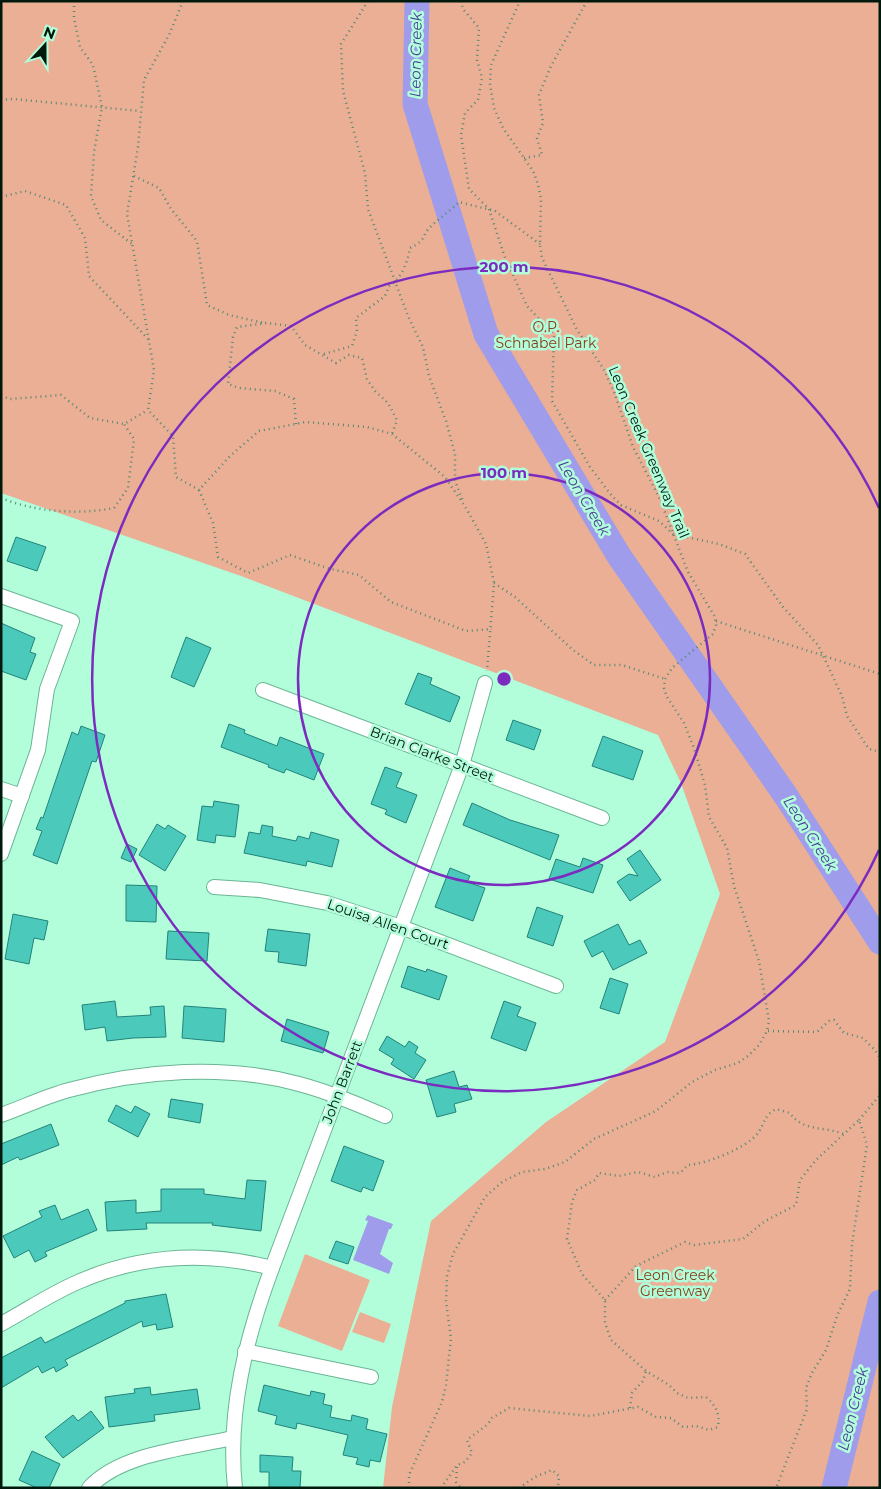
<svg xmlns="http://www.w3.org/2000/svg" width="881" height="1489" font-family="Montserrat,sans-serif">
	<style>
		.green { fill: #eaaf95 }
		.water { fill: #9e9ceb }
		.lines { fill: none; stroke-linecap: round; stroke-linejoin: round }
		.river { stroke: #9e9ceb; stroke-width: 25 }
		.building { fill: #4bcabc; stroke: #228379 }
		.street-casing { stroke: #6bb595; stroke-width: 16 }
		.path { stroke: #568871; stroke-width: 2.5; stroke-dasharray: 1 4; stroke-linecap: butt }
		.street { stroke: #fff; stroke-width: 14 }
		.ring { fill: none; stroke: #7b2cbf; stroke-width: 2.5 }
		.labels { text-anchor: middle; stroke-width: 5; stroke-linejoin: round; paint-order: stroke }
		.park-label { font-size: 14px; fill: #873c15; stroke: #b2fedb }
		.street-label { font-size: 14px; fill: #00190d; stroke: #b2fedb }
		.water-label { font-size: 15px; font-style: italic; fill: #493d98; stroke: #b2fedb }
		.centre { fill: #7b2cbf; stroke: #b2fedb; stroke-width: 2.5 }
		.ring-label { font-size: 15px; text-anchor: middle; font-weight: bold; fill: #7b2cbf; stroke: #b2fedb; stroke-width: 5; stroke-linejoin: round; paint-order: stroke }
	</style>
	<rect width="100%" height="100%" fill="#b2fedb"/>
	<!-- green -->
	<g class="green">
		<path d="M1,1H880V1488H383L392,1407L431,1221L546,1122L665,1042L720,894L681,783L658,735L241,576L1,493Z"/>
		<path d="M305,1254L370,1280L342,1351L278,1326Z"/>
		<path d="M360,1312L391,1324L384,1343L352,1332Z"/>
	</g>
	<!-- water -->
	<path class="water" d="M368,1215L393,1224L391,1229H389L380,1254L393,1263L389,1274L353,1260L368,1221L365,1220Z"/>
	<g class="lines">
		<!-- river -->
		<g class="river">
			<path d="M417,1L415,104L486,334L619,556L786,796L880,942"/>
			<path d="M834,1488L880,1302"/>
		</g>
	</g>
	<!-- building -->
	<g class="building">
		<path d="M16,537L46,547L37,571L7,561Z"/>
		<path d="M1,623L35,638L30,652L36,654L26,680L1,671Z"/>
		<path d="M186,637L211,648L194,687L171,677Z"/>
		<path d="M418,673L432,678L430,684L460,697L450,722L405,704Z"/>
		<path d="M513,720L541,730L534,750L506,740Z"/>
		<path d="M229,724L245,730L244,733L277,746L280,737L324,754L314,780L286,769L284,773L268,767L269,765L221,747Z"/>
		<path d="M81,726L105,735L96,762L92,761L57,864L33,855L42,831L36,829L41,817L43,818L72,732L78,735Z"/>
		<path d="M603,736L643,751L633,780L592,766Z"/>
		<path d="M385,767L402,773L396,787L417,795L406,823L385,814L387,810L371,804Z"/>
		<path d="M214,801L239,805L235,837L216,835L215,843L197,840L202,806L213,807Z"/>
		<path d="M472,803L510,820L559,835L550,860L463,825Z"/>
		<path d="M157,824L165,829L168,825L186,836L165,871L139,855Z"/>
		<path d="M262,825L273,827L272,836L296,841L298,836L309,839L311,832L339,840L332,867L307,861L306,866L244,853L249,832L260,834Z"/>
		<path d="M127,844L137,849L131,862L121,858Z"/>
		<path d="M640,850L661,880L630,901L617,882L629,874L638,876L627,859Z"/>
		<path d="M583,858L603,865L593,893L549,879L556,859L580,867Z"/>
		<path d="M450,868L470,876L467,882L485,888L473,921L435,907Z"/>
		<path d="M126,885L157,886L156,922L126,921Z"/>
		<path d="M537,907L563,916L553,946L527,937Z"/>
		<path d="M13,914L48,921L44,940L34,938L29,964L5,959Z"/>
		<path d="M618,924L629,945L640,940L647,953L613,970L603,951L592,957L584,941Z"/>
		<path d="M268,929L310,934L306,966L278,962L279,952L265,951Z"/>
		<path d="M168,931L209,933L207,961L166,959Z"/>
		<path d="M408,966L426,972L427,969L447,976L439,1000L401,987Z"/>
		<path d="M610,978L628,984L619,1014L600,1008Z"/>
		<path d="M115,1001L117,1017L151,1015L150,1007L164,1006L166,1037L133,1038L107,1041L105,1027L85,1030L82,1005Z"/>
		<path d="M504,1001L521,1007L517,1016L536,1023L526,1051L491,1038Z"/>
		<path d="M184,1006L226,1009L224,1042L182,1038Z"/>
		<path d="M287,1019L329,1032L323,1053L281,1041Z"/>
		<path d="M387,1036L405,1047L409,1041L418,1047L415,1053L426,1060L414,1079L391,1064L394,1059L379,1050Z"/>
		<path d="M454,1071L459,1087L467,1085L472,1099L454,1104L456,1112L437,1117L426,1080Z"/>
		<path d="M171,1099L203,1104L200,1123L168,1117Z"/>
		<path d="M116,1105L131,1113L135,1106L150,1114L138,1137L108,1121Z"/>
		<path d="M51,1124L59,1145L20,1160L18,1157L1,1165V1144Z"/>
		<path d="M344,1146L384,1161L373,1191L363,1187L361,1192L331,1181Z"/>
		<path d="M247,1180L266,1181L261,1231L212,1225L213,1223H146L147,1229L107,1231L105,1202L136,1200V1213L161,1211V1189H204V1194L245,1199Z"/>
		<path d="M55,1205L61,1220L88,1209L97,1230L45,1252L47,1256L35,1262L29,1250L14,1258L3,1236L42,1217L39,1211Z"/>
		<path d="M336,1241L354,1247L348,1264L329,1258Z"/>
		<path d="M166,1294L173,1327L157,1330L156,1324L143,1327L142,1321L65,1360L68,1365L56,1372L54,1367L42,1373L38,1366L1,1388V1358L41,1337L45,1343L125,1303V1301Z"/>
		<path d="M264,1385L310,1396L311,1391L325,1394L323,1404L332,1406L330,1417L351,1421L352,1415L368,1419L366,1429L387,1434L380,1462L370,1460L369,1467L356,1464L358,1458L343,1455L348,1435L297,1423L296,1429L275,1424L277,1416L258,1411Z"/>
		<path d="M150,1387L151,1395L197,1389L200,1409L154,1415L155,1421L109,1427L105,1397L135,1393L134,1389Z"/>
		<path d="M91,1411L104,1428L63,1458L45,1437L73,1415L78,1421Z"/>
		<path d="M32,1451L60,1464L49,1488H37L19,1480Z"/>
		<path d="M260,1455L293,1457L292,1471H301L300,1488H269V1472H260Z"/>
	</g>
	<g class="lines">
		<!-- street casing -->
		<g class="street-casing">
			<g id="street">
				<path d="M1,596L72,621L47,689L38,750L1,854"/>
				<path d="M263,690L602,818"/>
				<path d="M1,789L22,796"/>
				<path d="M214,887L260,890L327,903L401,927L556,986"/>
				<path d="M1,1115C24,1107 46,1096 69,1090C143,1070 225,1064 299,1084C329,1092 357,1104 385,1116"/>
				<path d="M1,1324C27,1310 52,1293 78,1282C142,1254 206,1251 272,1268"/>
				<path d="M245,1351L371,1377"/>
				<path d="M89,1488C120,1453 189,1448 233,1438"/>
				<path d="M235,1488C227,1412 246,1338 272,1268L462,765L485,683"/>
			</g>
		</g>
		<!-- path -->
		<g class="path">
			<path d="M74,1V18L80,47L93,65L102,107L94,152L91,196L101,220L132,244"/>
			<path d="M183,1L169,35L144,80L138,147L127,214L154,370L148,410L173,436L176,477L199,490L230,456L259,431L306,422L367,427L392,434L445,477L466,508L486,544L494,583L487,671"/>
			<path d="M368,1L341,44L343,91L365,173L368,209L408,316L423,347L429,376L446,421L455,454V481L463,501"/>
			<path d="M461,1L463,9L479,28L477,60L482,78L478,100L465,113L461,135L469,189L489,209L504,255L527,306L554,335L552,401L590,467L612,496L621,505L659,521L673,534L719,544L745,554L783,607L818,645L842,696L847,716L869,749L880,752"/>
			<path d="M1,100L13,99L140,111"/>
			<path d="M524,158L542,155L537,138L543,123L539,95L551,66L587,1"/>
			<path d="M134,176L159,188L171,209L197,241L207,305L229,315L264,323"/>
			<path d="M1,197L25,191L66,205L85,238L89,276L148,339"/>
			<path d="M324,354L352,346L357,331L356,318L385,296L389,286C401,280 408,261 410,248C427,240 421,236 431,226C440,218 450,211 459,202L495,211L540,244"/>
			<path d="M1,396L10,399L61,395L90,418L124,424L148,410"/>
			<path d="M296,424L294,399L275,391L239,388L228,384L233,337L237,327L267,323L291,326L305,345L336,363L349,355L362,358L367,379L375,391L388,403L397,420L392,434"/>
			<path d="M199,490L213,523L218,557L248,573L290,555L330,569L359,575L391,602L466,631L492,629"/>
			<path d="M1,498C36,512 78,515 114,508L128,488L134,439L124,424"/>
			<path d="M494,583L515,597L573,650L594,665H622L665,679"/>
			<path d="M716,621L880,674"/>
			<path d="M768,1031L817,1032L829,1021L834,1020L844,1033L863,1038L875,1050L880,1058"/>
			<path d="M859,1120L880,1095"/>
			<path d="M605,1300L636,1266L685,1242L694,1245L743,1239L765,1221L796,1205L800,1180L816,1160L859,1120L867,1145L852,1244L850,1289L837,1316L826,1350L812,1373L806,1388L807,1409L776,1488"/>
			<path d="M630,1408L632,1393L643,1381L646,1371"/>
			<path d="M457,1467L456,1482L461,1488"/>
			<path d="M409,1488V1475L442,1402L446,1385L451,1338L446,1301L447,1276L453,1254L485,1197L502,1182L522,1172L545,1169L565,1162L594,1139L656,1111L692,1082L715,1070L738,1063L748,1056L759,1045L767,1031L769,1021L759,961L734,886L727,848L709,817L705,785L694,748L684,723L667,697L664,688L665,679L672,668L713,634L716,625L715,617L688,572L659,497L633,447L613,389L603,368L577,330L542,258L540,244L541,199L538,184L533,171L503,128L494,108L490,84L491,65L520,1"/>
			<path d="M441,1488L457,1465L465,1462L472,1453L467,1440L488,1424L492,1418L509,1408L590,1416L638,1407L656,1417L671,1418L683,1427L696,1426L709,1430L718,1427C720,1413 716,1406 706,1397L688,1398L677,1393L669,1385L646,1371L611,1340L605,1323V1300L582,1274L567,1239L572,1202L577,1190L595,1180L599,1173L619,1176L638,1172L655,1177L667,1172L680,1173L688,1165C706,1164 747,1148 758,1133C766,1121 763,1117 776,1109L790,1113C803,1132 824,1126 844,1134"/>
			<path d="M519,1488L535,1477L552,1470L559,1476L558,1488"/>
		</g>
		<!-- street -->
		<use href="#street" class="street"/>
	</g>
	<!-- distance rings -->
	<g class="ring">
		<circle cx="504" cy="679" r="206"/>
		<path d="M879 850A412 412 0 1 1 879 508"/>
	</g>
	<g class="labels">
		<!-- park labels -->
		<g class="park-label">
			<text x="546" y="332">O.P.<tspan x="546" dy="16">Schnabel Park</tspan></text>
			<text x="675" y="1280">Leon Creek<tspan x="675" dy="16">Greenway</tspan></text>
		</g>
		<!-- street labels -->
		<g class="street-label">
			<text transform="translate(649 452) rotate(67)" y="5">Leon Creek Greenway Trail</text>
			<text transform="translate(432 754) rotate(21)" y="5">Brian Clarke Street</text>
			<text transform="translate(388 924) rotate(19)" y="5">Louisa Allen Court</text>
			<text transform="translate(342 1082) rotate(-69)" y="5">John Barrett</text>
		</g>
		<!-- water labels -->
		<g class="water-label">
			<text transform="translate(416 55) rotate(-89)" y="5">Leon Creek</text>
			<text transform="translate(584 498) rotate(59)" y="5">Leon Creek</text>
			<text transform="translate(810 834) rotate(57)" y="5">Leon Creek</text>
			<text transform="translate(853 1409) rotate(-76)" y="5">Leon Creek</text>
		</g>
	</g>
	<circle cx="504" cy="679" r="8" class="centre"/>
	<g class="ring-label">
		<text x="504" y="272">200 m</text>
		<text x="504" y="478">100 m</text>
	</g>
	<!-- border -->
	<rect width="881" height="1489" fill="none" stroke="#00190d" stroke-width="5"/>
	<!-- north arrow -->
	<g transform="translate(45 45) rotate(21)" stroke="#b2fedb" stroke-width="4" paint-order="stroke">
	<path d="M0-4L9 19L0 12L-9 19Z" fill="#00190d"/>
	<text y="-8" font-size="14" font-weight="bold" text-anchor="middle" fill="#00190d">N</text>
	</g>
</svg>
